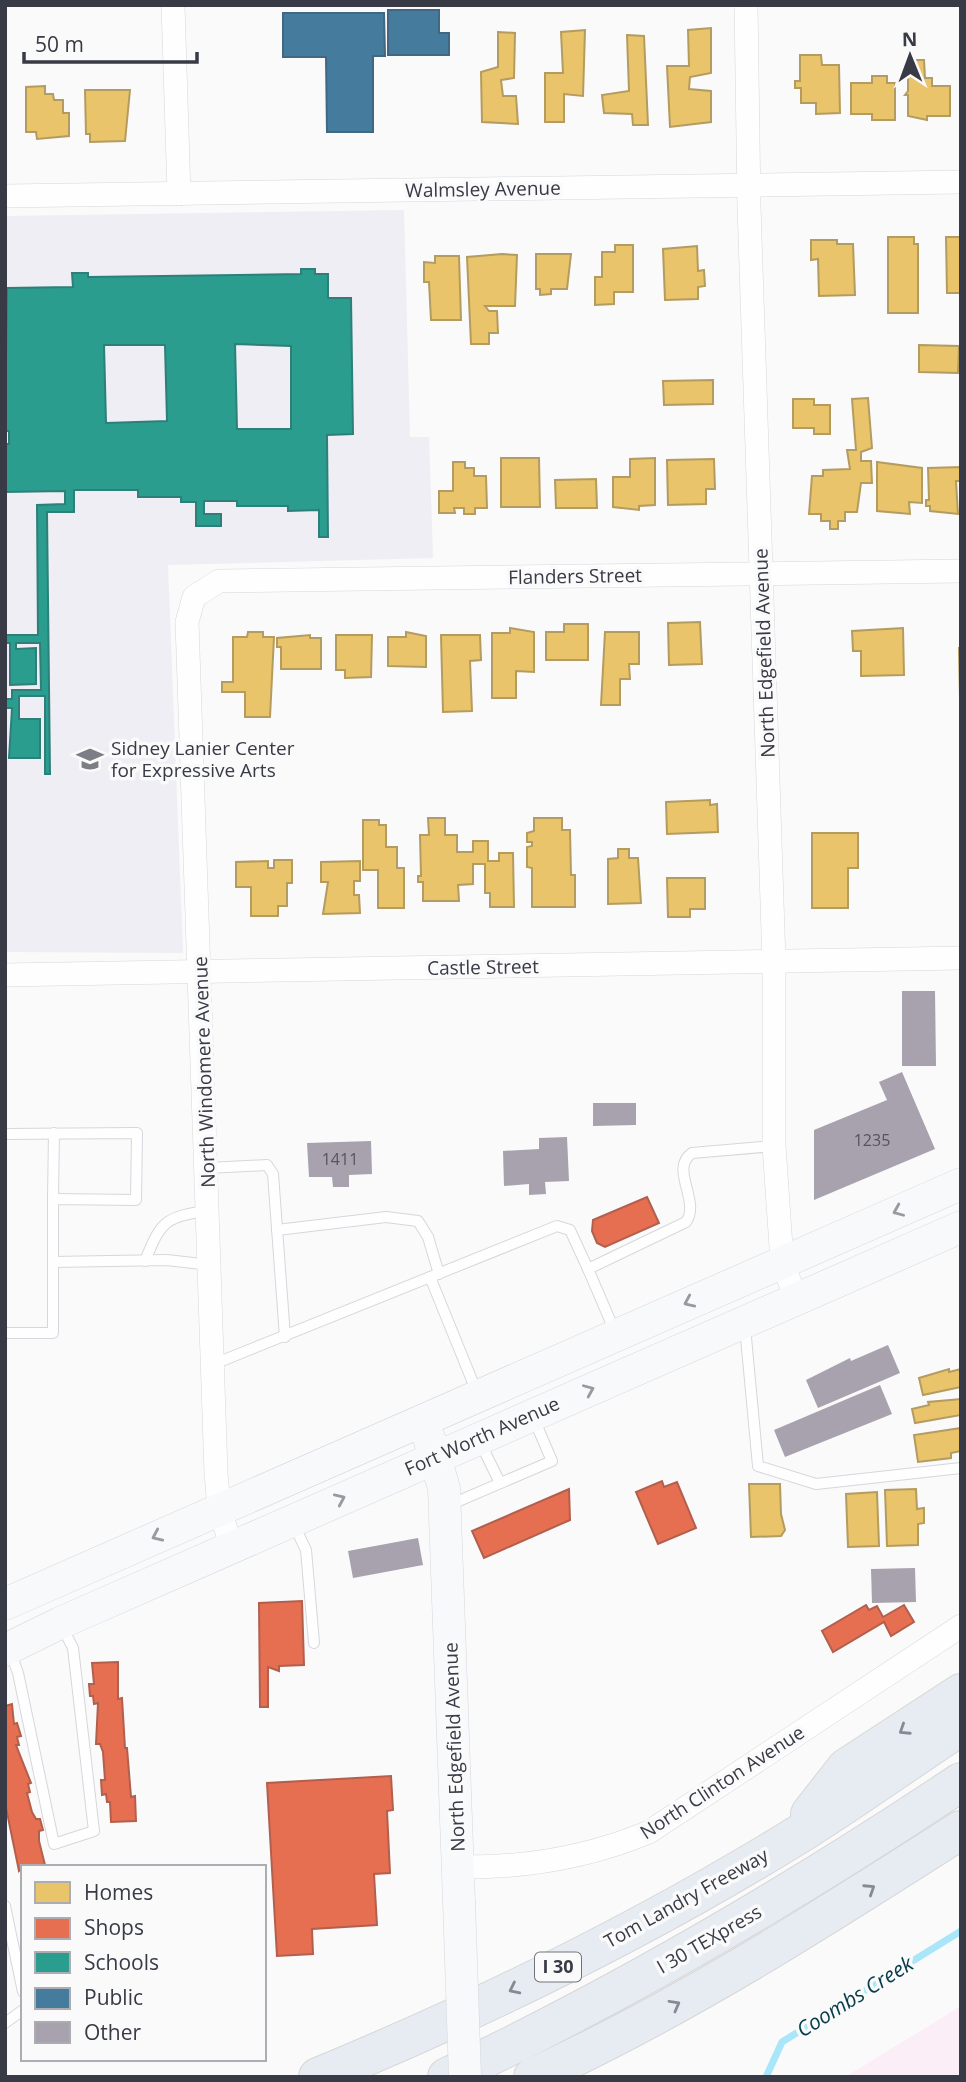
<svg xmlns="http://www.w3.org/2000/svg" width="966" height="2082" font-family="'Open Sans',sans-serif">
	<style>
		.built { fill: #eeeef4 }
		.green { fill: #fbeef7 }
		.homes { fill: #e9c46a; stroke: #b49b5f; stroke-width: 2 }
		.shops { fill: #e76f51; stroke: #b25f4e; stroke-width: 2 }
		.schools { fill: #2a9d8f; stroke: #2e7f79; stroke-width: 2; fill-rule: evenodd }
		.public { fill: #457b9d; stroke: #416883; stroke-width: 2 }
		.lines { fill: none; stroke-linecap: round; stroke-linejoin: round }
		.stream { stroke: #aae6f9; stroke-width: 7 }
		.building { fill: #a8a1ae }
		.lane-casing { stroke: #d6d7dd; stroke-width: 12 }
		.street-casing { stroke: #d6d7dd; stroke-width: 24 }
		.secondary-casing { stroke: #d6d7dd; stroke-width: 33 }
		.highway-casing { stroke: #d6d6d8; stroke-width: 40 }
		.lane { stroke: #fefefe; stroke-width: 10 }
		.street { stroke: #fefefe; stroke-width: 23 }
		.secondary { stroke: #f7f9fb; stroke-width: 32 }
		.highway { stroke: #e6ecf2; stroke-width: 38 }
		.secondary-bridge-casing { stroke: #d6d7dd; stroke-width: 33; stroke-linecap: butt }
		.secondary-bridge { stroke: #f7f9fb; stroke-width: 32 }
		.oneway { stroke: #989aa0 }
		.oneway2 { stroke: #868a93 }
		.labels { text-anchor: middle; stroke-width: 7; stroke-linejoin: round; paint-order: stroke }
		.number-label { font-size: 16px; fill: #545460 }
		.shield { fill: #fafafa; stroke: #72747c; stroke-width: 2 }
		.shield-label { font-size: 18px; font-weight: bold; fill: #383a46 }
		.street-label { font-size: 19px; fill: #383a46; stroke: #fafafa }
		.poi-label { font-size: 19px; fill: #383a46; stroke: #fafafa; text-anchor: start }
		.water-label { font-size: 21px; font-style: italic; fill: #063c4a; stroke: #fafafa }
	</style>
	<rect width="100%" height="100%" fill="#fafafa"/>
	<!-- built -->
	<path class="built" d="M404,210L410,437H429L433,558L168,565L183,953L5,952V216Z"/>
	<!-- green -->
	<path class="green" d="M961,2006V2077H845Z"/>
	<!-- homes -->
	<g class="homes">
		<path d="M711,28V73L690,77L689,89L711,91V122L670,127L667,66H689L688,30Z"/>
		<path d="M585,30L583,96L564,94V122H545V73H563L561,32Z"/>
		<path d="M498,32L515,33L514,78L501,80L503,96H516L518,124L482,122L481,72L498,67Z"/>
		<path d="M627,35L644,36L648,125H633L632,114L604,113L602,95L629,91Z"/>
		<path d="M800,55H821L822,65H839L840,113L816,114V103H801V88H795V81H800Z"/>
		<path d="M908,60H924L925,78H932V86H950V116H927V120L908,116V95H905L908,91Z"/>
		<path d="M872,76H887V83H895V120H872V114H851V83H872Z"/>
		<path d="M45,86V94H53L54,100H63V113H69V136L37,139L36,132H26V87Z"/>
		<path d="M85,90H130L125,141L90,142V134H86Z"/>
		<path d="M888,237H914V244H918V313H888Z"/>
		<path d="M946,237H961V293H947Z"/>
		<path d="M811,240H837V244H853L855,295L819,296L818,259L811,260Z"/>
		<path d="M615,245H633V292H614V304L595,305V277H602V252H615Z"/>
		<path d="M697,246L698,271L704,270L705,286L698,287V299L665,300L663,249Z"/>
		<path d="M502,254L517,255L515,306H485L489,311H497L498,333H489V344H471L467,257Z"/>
		<path d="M536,254H571L567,289H551V294L540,295V289H536Z"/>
		<path d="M435,256H459L461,320H431L429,282H424V262L435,263Z"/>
		<path d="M919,345L959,346L958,373L919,372Z"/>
		<path d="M713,380V404L664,405L663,381Z"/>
		<path d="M868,398L872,448L861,452V461H871L872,483H861L857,512H845V521H838V529H830V521H821V514H809L812,476H823V470L850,469L847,450H856L852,399Z"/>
		<path d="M793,399H814V405H830V434H814V428H793Z"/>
		<path d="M501,458H539L540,507H501Z"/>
		<path d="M655,458V505L639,506V510L613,507V477H630V459Z"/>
		<path d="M714,459L715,489H706V504L668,505L667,460Z"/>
		<path d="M453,462H465V468H474V476H486L487,508H475V514H464V508H454L455,513H439V491H453Z"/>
		<path d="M877,462L922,468V503L909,502L910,514L877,511Z"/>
		<path d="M961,467V481H956L958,514L930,511V506H926V500H929L928,468Z"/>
		<path d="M596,479L597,508H556L555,480Z"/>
		<path d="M700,622L702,664L669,665L668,623Z"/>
		<path d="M564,624H588V660H546V632H564Z"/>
		<path d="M510,628L534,632V672L516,671V698H492V633H510Z"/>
		<path d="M903,628L904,675L861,676V651H853L852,631Z"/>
		<path d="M248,632H263V637H274L270,717H245V692H222V682H233V637H247Z"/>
		<path d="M406,632L426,636V667L388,666V637H406Z"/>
		<path d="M605,632H639V664H629L630,679H620V705H601Z"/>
		<path d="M310,635V638H321V669H281V647H277V638Z"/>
		<path d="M336,635H372L371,677L345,678V670H336Z"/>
		<path d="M441,635H480L481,660L470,661L472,711L443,712Z"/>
		<path d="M959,648H961V697H960Z"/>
		<path d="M710,800V805L717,804L718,832L667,834L666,802Z"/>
		<path d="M428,818H445V835H457V852H473V841H488V861H499V853H513L514,907H490V893H485V864H473V884L458,885L459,901H423V882H418V876H421L420,835H429Z"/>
		<path d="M534,818H562V830H570L571,875H575V907H532V868L527,867V847L532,846V842H527V833L534,831Z"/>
		<path d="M363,820H379V825H386V847H397V868H404V908H378V870H363Z"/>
		<path d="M812,833H858V868H848V908H812Z"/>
		<path d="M618,849H629V858H638L641,903L608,904V859L618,858Z"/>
		<path d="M274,860H292V883H287V906H278V916H251V887H236V862L268,861V868H274Z"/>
		<path d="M360,861V881H354V895H359L360,913L323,914L328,882H321V862Z"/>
		<path d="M667,878H705V909H690V917H668Z"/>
		<path d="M949,1369V1372L961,1369V1387L923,1395L919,1378Z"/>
		<path d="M961,1399V1415L915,1423L912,1409L929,1405L928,1402Z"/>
		<path d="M961,1428V1451L951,1453V1458L918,1462L914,1435Z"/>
		<path d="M749,1484H780L781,1514L785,1530L781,1536L751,1537Z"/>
		<path d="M916,1489L917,1509L924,1508V1523L918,1524V1545L887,1546L885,1490Z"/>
		<path d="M877,1492L879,1546L848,1547L846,1494Z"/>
	</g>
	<!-- shops -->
	<g class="shops">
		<path d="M647,1197L659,1223L605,1247L597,1243L592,1231L593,1220Z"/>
		<path d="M662,1481L664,1487L677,1482L696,1528L658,1544L636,1492Z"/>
		<path d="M569,1489L570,1520L484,1558L472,1531Z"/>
		<path d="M302,1601L304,1665L279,1666V1671L268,1667V1707H260L259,1603Z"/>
		<path d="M866,1605L869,1610L877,1606L883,1617L904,1605L914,1622L891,1636L884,1622L833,1652L822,1631Z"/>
		<path d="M118,1662V1699L122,1698L125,1748H127L131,1797L135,1796L136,1821L111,1822L110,1802H107L106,1794L102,1795L101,1780H105L103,1752L100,1744H96L98,1703L94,1704L93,1696H90L89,1684H94L92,1663Z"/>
		<path d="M12,1704L14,1724L17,1723L21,1736L17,1737L19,1745H16L31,1783L28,1784L30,1792L27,1793L32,1812L36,1819H40L43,1830L39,1831V1841L45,1865L23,1867L19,1871L5,1803V1706Z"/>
		<path d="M391,1776L393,1810L387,1811L390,1873L374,1874L377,1925L312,1929L313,1954L277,1956L267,1783Z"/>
	</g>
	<!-- schools -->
	<path class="schools" d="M301,269H315V274H328V298H351L353,434L327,435L328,537H319V510L288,511V506H237V501H204V514H221V526H196V502H181V497H138V490H74V512H47L50,774H45V696H19V719H40V758H9L12,708H5V699H12V690H41L40,643H16V649L36,648V684L10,685V643H5V635H38L37,505L65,504V491L5,492V444H9V431H5L7,288L73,287L72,273H88V277L301,274ZM235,344L291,346V429H237ZM104,345H165L167,421L106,423Z"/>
	<!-- public -->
	<g class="public">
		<path d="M388,10H439V33H449V55H388Z"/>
		<path d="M283,13H384L385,56H373V132H327L326,57H283Z"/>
	</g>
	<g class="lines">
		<!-- stream -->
		<path class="stream" d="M766,2077L782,2042L961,1931"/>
	</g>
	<!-- building -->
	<g class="building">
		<path d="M902,991H935L936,1066H902Z"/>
		<path d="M902,1072L935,1149L814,1200V1130L887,1100L879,1082Z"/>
		<path d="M593,1103H636V1125L593,1126Z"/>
		<path d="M567,1137L569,1181L545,1182L546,1194L529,1195V1184L504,1186L503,1151L539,1149V1138Z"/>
		<path d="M371,1141L372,1174L349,1175V1187H333L332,1177H309L307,1143Z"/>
		<path d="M888,1345L900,1373L818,1408L806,1380L850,1358L851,1361Z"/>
		<path d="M880,1385L892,1414L785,1457L774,1430Z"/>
		<path d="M418,1538L423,1565L353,1578L348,1551Z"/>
		<path d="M915,1568L916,1602L872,1603L871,1569Z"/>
	</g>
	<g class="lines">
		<!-- lane casing -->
		<g class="lane-casing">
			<g id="lane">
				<path d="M5,1134L137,1133L136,1200L53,1199V1333H5"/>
				<path d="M208,1168L267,1165L273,1174L285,1337"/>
				<path d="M53,1199L54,1133"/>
				<path d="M277,1230L386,1217L418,1221L428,1237L439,1274"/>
				<path d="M145,1261C162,1219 165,1218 209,1210"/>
				<path d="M53,1262L167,1260L210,1265"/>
				<path d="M588,1269L616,1334"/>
				<path d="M430,1277L478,1395"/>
				<path d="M745,1327L758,1466L816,1484L961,1468"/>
				<path d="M214,1364L557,1226L570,1230L588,1269L686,1222C701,1201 669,1169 692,1153L774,1146"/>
				<path d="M480,1442L500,1483"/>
				<path d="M447,1506L552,1461L533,1417"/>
				<path d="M293,1523L306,1550L314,1643"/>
				<path d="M10,1651L18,1673L54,1844L94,1831L73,1648L61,1625"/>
				<path d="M5,1906L23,1992"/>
				<path d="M5,2023L23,2010"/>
			</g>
		</g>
		<!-- street casing -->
		<g class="street-casing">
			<g id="street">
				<path d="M173,5L179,194"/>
				<path d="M746,5L749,206L774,962V1146L782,1261L796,1299"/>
				<path d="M5,196L961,182"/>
				<path d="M5,975L961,958"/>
				<path d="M232,1547L219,1508L216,1473L187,622L194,597L219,581L961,571"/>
				<path d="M458,1867C525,1868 587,1858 649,1832L961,1626"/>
			</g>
		</g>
		<!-- secondary casing -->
		<g class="secondary-casing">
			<g id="secondary">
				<path d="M429,1438L444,1488L459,1902"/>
				<path d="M5,1604L961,1184"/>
				<path d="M5,1650L60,1623L961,1227"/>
			</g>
		</g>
		<!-- highway casing -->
		<g class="highway-casing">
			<g id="highway">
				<path d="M810,1814L846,1768L961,1693"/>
				<path d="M318,2077C480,2010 639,1932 788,1841C847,1805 903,1764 961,1726"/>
				<path d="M447,2077C626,1992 796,1892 961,1782"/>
				<path d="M533,2077C683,2008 822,1919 961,1830"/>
			</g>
		</g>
		<!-- lane -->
		<use href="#lane" class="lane"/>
		<!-- street -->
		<use href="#street" class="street"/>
		<!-- secondary -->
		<use href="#secondary" class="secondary"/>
		<!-- highway -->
		<use href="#highway" class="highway"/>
		<!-- secondary-bridge casing -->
		<g class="secondary-bridge-casing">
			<path id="secondary-bridge" d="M459,1902L465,2077"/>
		</g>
		<!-- secondary-bridge -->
		<use href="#secondary-bridge" class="secondary-bridge"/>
	</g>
	<!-- one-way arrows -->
	<defs><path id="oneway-chevron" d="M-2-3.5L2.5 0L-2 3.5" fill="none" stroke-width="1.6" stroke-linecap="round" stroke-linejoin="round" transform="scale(1.75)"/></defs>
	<g class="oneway">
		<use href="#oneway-chevron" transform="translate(898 1211) rotate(157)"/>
		<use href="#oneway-chevron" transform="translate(689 1302) rotate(156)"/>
		<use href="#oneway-chevron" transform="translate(589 1390) rotate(-23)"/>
		<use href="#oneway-chevron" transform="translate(340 1499) rotate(-24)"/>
		<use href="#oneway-chevron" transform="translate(157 1536) rotate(156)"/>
	</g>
	<g class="oneway2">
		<use href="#oneway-chevron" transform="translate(904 1730) rotate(147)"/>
		<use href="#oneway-chevron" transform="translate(870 1889) rotate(-33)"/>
		<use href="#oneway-chevron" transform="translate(514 1989) rotate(154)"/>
		<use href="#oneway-chevron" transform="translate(675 2005) rotate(-29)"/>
	</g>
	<!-- icons -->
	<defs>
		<g id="school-bare" transform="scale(2.1)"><path d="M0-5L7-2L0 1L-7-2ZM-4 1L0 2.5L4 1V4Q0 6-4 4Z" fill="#7c7d85" stroke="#fafafa" stroke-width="2.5" paint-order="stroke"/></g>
	</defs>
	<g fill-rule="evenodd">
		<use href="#school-bare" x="90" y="759"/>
	</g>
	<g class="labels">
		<!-- number labels -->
		<g class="number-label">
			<text x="872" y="1146">1235</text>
			<text x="340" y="1165">1411</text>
		</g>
		<!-- shield labels -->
		<rect class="shield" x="535" y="1952.5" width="46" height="29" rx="5"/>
		<g class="shield-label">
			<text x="558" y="1973">I 30</text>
		</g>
		<!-- street labels -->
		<g class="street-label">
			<text transform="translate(483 189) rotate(-1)" y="7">Walmsley Avenue</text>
			<text transform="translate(575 576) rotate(-1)" y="7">Flanders Street</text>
			<text transform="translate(764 653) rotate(-92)" y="7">North Edgefield Avenue</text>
			<text transform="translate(483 967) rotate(-1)" y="7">Castle Street</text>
			<text transform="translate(204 1072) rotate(-92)" y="7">North Windomere Avenue</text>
			<text transform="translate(482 1436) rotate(-24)" y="7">Fort Worth Avenue</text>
			<text transform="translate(454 1747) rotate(-92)" y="7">North Edgefield Avenue</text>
			<text transform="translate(722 1782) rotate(-33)" y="7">North Clinton Avenue</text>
			<text transform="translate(686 1898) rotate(-29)" y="7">Tom Landry Freeway</text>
			<text transform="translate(709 1939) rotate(-30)" y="7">I 30 TEXpress</text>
		</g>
		<!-- poi labels -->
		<g class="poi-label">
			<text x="111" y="755">Sidney Lanier Center<tspan x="111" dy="22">for Expressive Arts</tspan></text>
		</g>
		<!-- water labels -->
		<g class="water-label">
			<text transform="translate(855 1997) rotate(-32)" y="7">Coombs Creek</text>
		</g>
	</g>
	<!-- border -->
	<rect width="966" height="2082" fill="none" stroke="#383a46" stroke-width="14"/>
	<!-- legend -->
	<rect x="21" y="1865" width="245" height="196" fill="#fafafa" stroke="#acadb2" stroke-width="2"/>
	<rect x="35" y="1882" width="35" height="21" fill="#e9c46a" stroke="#acadb2" stroke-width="2"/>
	<text x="84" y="1900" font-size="21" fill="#383a46">Homes</text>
	<rect x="35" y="1918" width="35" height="21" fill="#e76f51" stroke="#acadb2" stroke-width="2"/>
	<text x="84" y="1935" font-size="21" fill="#383a46">Shops</text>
	<rect x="35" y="1952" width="35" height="21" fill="#2a9d8f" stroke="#acadb2" stroke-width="2"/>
	<text x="84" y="1970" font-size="21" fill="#383a46">Schools</text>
	<rect x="35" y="1988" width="35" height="21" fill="#457b9d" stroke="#acadb2" stroke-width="2"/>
	<text x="84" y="2005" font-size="21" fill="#383a46">Public</text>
	<rect x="35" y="2022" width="35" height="21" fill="#a8a1ae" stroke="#acadb2" stroke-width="2"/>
	<text x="84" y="2040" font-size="21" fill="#383a46">Other</text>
	<!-- north arrow -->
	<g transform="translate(910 56) rotate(359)" stroke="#fafafa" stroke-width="5" paint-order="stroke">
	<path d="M0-5L12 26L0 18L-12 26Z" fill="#383a46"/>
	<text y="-10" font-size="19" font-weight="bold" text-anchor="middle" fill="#383a46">N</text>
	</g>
	<!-- scale -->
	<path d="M24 52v10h173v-10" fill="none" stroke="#383a46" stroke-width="3.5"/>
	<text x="35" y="52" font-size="21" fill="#383a46" stroke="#fafafa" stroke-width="5" paint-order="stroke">50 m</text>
</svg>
